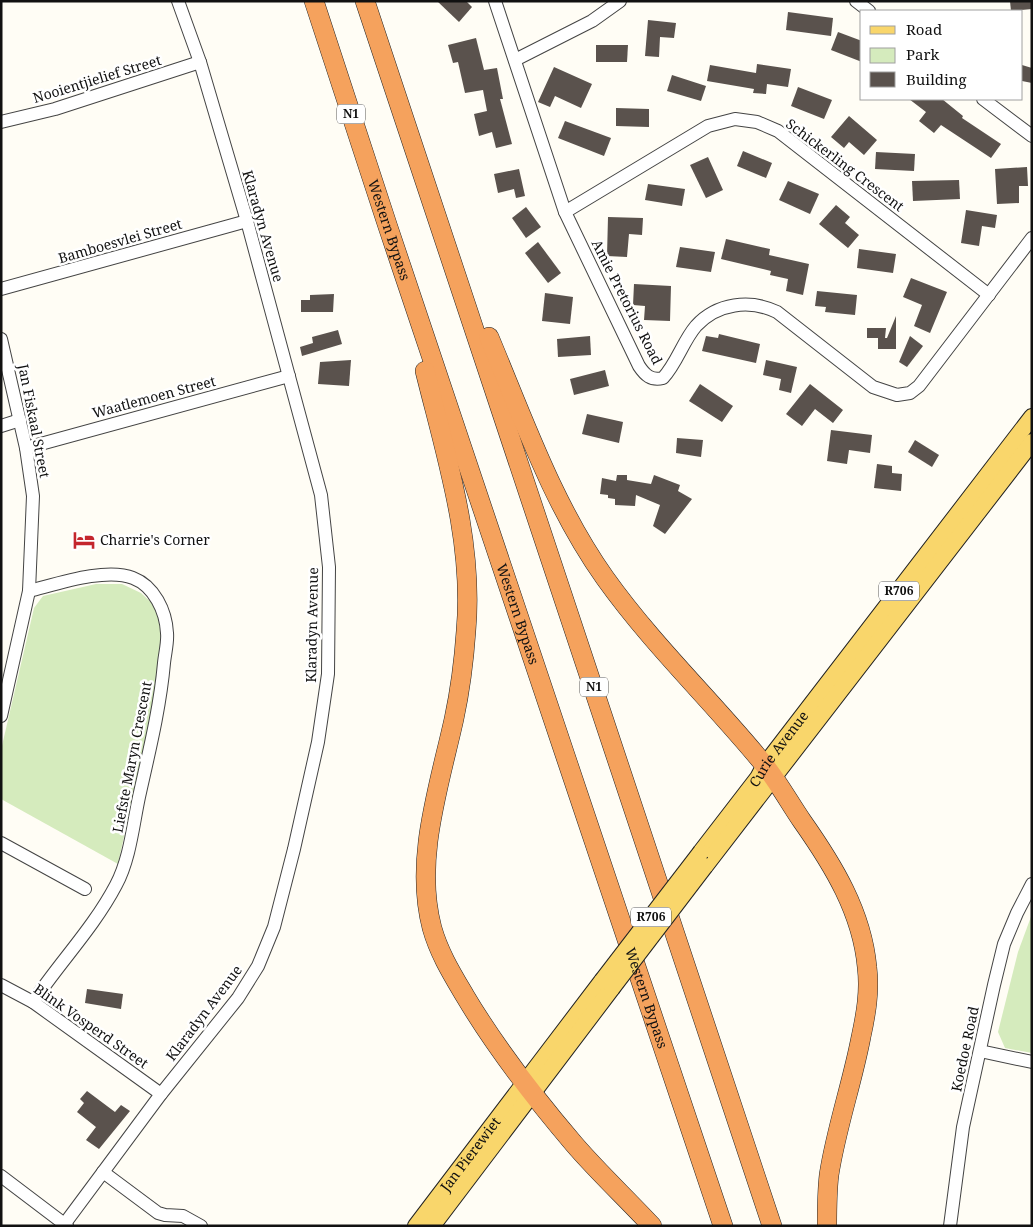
<svg xmlns="http://www.w3.org/2000/svg" width="1033" height="1227" font-family="'Noto Serif',serif">
	<style>
		.green { fill: #d5ebbd }
		.building { fill: #5a524d }
		.lines { fill: none; stroke-linecap: round; stroke-linejoin: round }
		.minor-casing { stroke: #444; stroke-width: 14 }
		.major-casing { stroke: #222; stroke-width: 18 }
		.highway-casing { stroke: #222; stroke-width: 20 }
		.minor { stroke: #fff; stroke-width: 12 }
		.major { stroke: #f9d66b; stroke-width: 16 }
		.highway { stroke: #f5a25d; stroke-width: 19 }
		.major-bridge-casing { stroke: #222; stroke-width: 18; stroke-linecap: butt }
		.major-bridge { stroke: #f9d66b; stroke-width: 16 }
		.labels { text-anchor: middle; stroke-width: 5; stroke-linejoin: round; paint-order: stroke }
		.shield { fill: #fff; stroke: #585858; stroke-width: 1 }
		.shield-label { font-size: 12px; font-weight: bold; fill: #111 }
		.street-label { font-size: 14px; fill: #111; stroke: #fff }
		.poi-label { font-size: 14px; fill: #111; stroke: #fff; text-anchor: start }
	</style>
	<rect width="100%" height="100%" fill="#fffdf5"/>
	<!-- green -->
	<g class="green">
		<path d="M96,584H122L141,593L153,604L160,621L162,644L157,687L118,864L1,799V750L34,608L43,596Z"/>
		<path d="M1032,914V1053L1005,1048L998,1032L1018,952Z"/>
	</g>
	<!-- building -->
	<g class="building">
		<path d="M437,1H466L472,7L459,22Z"/>
		<path d="M1010,1H1032V9L1011,11Z"/>
		<path d="M788,12L833,18L831,36L786,30Z"/>
		<path d="M648,20L676,23L674,38L660,37L659,57L645,56Z"/>
		<path d="M838,32L862,41V62L831,50Z"/>
		<path d="M476,38L484,70L497,68L503,99H500L512,144L496,148L492,132L479,136L474,114L487,111L483,90L465,93L458,62L453,63L448,45Z"/>
		<path d="M596,45H628L627,62H596Z"/>
		<path d="M757,64L791,69L788,87L767,84L766,94L753,93L754,89L707,81L710,65L756,73Z"/>
		<path d="M1022,65L1032,68V83L1022,81Z"/>
		<path d="M554,67L592,84L581,108L555,96L550,107L538,102Z"/>
		<path d="M672,75L706,86L701,101L667,91Z"/>
		<path d="M798,87L832,100L824,119L791,106Z"/>
		<path d="M909,99H942L963,116L962,118L1001,144L991,158L941,125L934,133L919,121L926,112Z"/>
		<path d="M616,108L649,109V127L616,126Z"/>
		<path d="M849,116L877,140L864,155L849,142L844,148L831,137Z"/>
		<path d="M565,121L611,138L604,156L558,138Z"/>
		<path d="M743,151L772,163L766,178L737,166Z"/>
		<path d="M876,152L915,154L914,171L875,169Z"/>
		<path d="M708,157L723,190L706,198L690,165Z"/>
		<path d="M1027,167L1028,186H1019V203L997,204L995,169Z"/>
		<path d="M519,169L525,196L516,198L514,189L498,193L494,174Z"/>
		<path d="M959,180L960,199L913,201L912,181Z"/>
		<path d="M788,181L819,194L810,214L779,200Z"/>
		<path d="M648,184L685,189L682,206L645,200Z"/>
		<path d="M836,205L850,217L845,223L859,235L848,248L819,224Z"/>
		<path d="M526,207L541,227L526,238L512,218Z"/>
		<path d="M966,210L997,215L995,228L982,226L979,246L961,243Z"/>
		<path d="M608,217L643,218L642,235L629,234L627,257L607,256Z"/>
		<path d="M726,239L770,249L769,255L809,264L803,295L786,291L788,279L770,275L771,271L721,259Z"/>
		<path d="M538,242L561,273L548,283L525,253Z"/>
		<path d="M680,247L715,252L711,272L676,267Z"/>
		<path d="M859,249L896,254L893,273L857,268Z"/>
		<path d="M911,278L947,292L930,333L914,326L922,305L903,297Z"/>
		<path d="M634,284L671,286L670,321L644,320L645,306L633,305Z"/>
		<path d="M817,291L857,295L855,315L825,312L826,307L815,306Z"/>
		<path d="M545,293L573,297L570,324L542,321Z"/>
		<path d="M334,294L333,312H301V300H310V295Z"/>
		<path d="M896,316V349H878V338H867V328H886L885,338H887Z"/>
		<path d="M338,330L342,344L302,356L300,347L313,343L312,337Z"/>
		<path d="M719,334L760,344L756,363L702,351L706,336L718,338Z"/>
		<path d="M590,336L591,355L558,357L557,339Z"/>
		<path d="M910,336L923,346L907,367L899,362Z"/>
		<path d="M351,360L349,386L318,384L320,362Z"/>
		<path d="M766,360L797,367L791,393L779,390L781,379L763,375Z"/>
		<path d="M605,370L609,386L574,395L570,379Z"/>
		<path d="M700,384L733,406L722,422L689,401Z"/>
		<path d="M810,384L843,410L833,423L815,409L802,426L786,414Z"/>
		<path d="M587,414L623,422L619,443L582,434Z"/>
		<path d="M831,430L872,435L870,453L849,450L847,464L827,461Z"/>
		<path d="M677,438L703,440L701,457L676,453Z"/>
		<path d="M915,440L939,455L932,467L908,452Z"/>
		<path d="M877,464L892,466V473L902,474L901,491L874,488Z"/>
		<path d="M617,475H627V480L651,484L654,475L680,485L678,491L692,499L665,534L653,526L660,505L636,495L635,506L615,505V499L608,498V495L600,494L602,478L616,481Z"/>
		<path d="M87,989L123,994L121,1009L85,1003Z"/>
		<path d="M87,1091L115,1112L121,1105L130,1111L99,1149L86,1140L96,1127L77,1112L84,1103L80,1099Z"/>
	</g>
	<g class="lines">
		<!-- minor casing -->
		<g class="minor-casing">
			<g id="minor">
				<path d="M495,1L565,212L639,366C645,375 651,381 663,378C677,363 683,341 696,326C717,303 750,299 777,312L873,387L897,395L910,393L919,386L1032,238"/>
				<path d="M856,1L869,11"/>
				<path d="M515,60L592,21L620,1"/>
				<path d="M983,99L1032,136"/>
				<path d="M1,122L55,109L200,62"/>
				<path d="M565,212L708,126L735,119L757,122L778,131L989,295"/>
				<path d="M1,289L247,221"/>
				<path d="M1,339L26,448L33,496L29,591L1,716"/>
				<path d="M1,426L20,420"/>
				<path d="M26,448L289,376"/>
				<path d="M29,591C57,584 106,567 133,578C154,586 166,611 167,633C168,642 165,653 164,663C160,708 149,752 139,797C133,825 130,859 116,885C94,927 60,962 33,1002"/>
				<path d="M1,843L85,889"/>
				<path d="M1,985L33,1002L161,1094"/>
				<path d="M980,1051L1032,1062"/>
				<path d="M103,1172L158,1213L165,1215L183,1216L201,1226"/>
				<path d="M1,1176L67,1226"/>
				<path d="M63,1226L161,1094L238,998L258,966L274,927L294,849L318,742L328,674L329,567L321,495L247,221L200,62L178,1"/>
				<path d="M950,1226L963,1127L994,985L1004,944L1017,913L1032,884"/>
			</g>
		</g>
		<!-- major casing -->
		<g class="major-casing">
			<g id="major">
				<path id="s1" d="M701,852L758,778L765,765L1032,417"/>
				<path d="M705,866L1032,442"/>
				<path id="s2" d="M416,1226L602,981"/>
				<path d="M432,1226L612,988"/>
			</g>
		</g>
		<!-- highway casing -->
		<g class="highway-casing">
			<g id="highway">
				<path id="s3" d="M314,1L388,227L723,1226"/>
				<path d="M365,1L772,1226"/>
				<path d="M489,337C523,418 553,505 605,578C652,644 711,700 762,762C777,780 789,802 802,821C833,865 862,912 867,967C870,991 866,1014 861,1037C852,1084 836,1129 829,1175C827,1192 827,1209 827,1226"/>
				<path d="M425,371C446,456 474,542 466,631C464,660 460,691 454,719C439,787 414,860 432,928C439,953 452,974 465,996C496,1048 534,1097 574,1144C598,1172 626,1198 652,1226"/>
			</g>
		</g>
		<!-- minor -->
		<use href="#minor" class="minor"/>
		<!-- major -->
		<use href="#major" class="major"/>
		<!-- highway -->
		<use href="#highway" class="highway"/>
		<!-- major-bridge casing -->
		<g class="major-bridge-casing">
			<g id="major-bridge">
				<path d="M602,981L701,852"/>
				<path d="M612,988L705,866"/>
			</g>
		</g>
		<!-- major-bridge -->
		<use href="#major-bridge" class="major-bridge"/>
	</g>
	<!-- icons -->
	<defs>
		<g id="hotel-bare" transform="scale(1.725)"><path d="M-6-4.5h1.5V1H6V5H4.5V3h-9V5H-6ZM-4 0a1.8 1.8 0 1 1 3.6 0ZM.5 0V-2.5h3Q6-2.5 6 0Z" fill="#c4262e" stroke="#fff" stroke-width="2.5" paint-order="stroke"/></g>
	</defs>
	<g fill-rule="evenodd">
		<use href="#hotel-bare" x="84" y="540"/>
	</g>
	<g class="labels">
		<!-- shield labels -->
		<g class="shield">
			<rect x="337" y="104.5" width="28" height="19" rx="4"/>
			<rect x="879" y="581.5" width="40" height="19" rx="4"/>
			<rect x="580" y="677.5" width="28" height="19" rx="4"/>
			<rect x="631" y="907.5" width="40" height="19" rx="4"/>
		</g>
		<g class="shield-label">
			<text x="351" y="118">N1</text>
			<text x="899" y="595">R706</text>
			<text x="594" y="691">N1</text>
			<text x="651" y="921">R706</text>
		</g>
		<!-- street labels -->
		<g class="street-label">
			<text transform="translate(97 79) rotate(-17)" y="5">Nooientjielief Street</text>
			<text transform="translate(845 165) rotate(37)" y="5">Schickerling Crescent</text>
			<text transform="translate(263 226) rotate(74)" y="5">Klaradyn Avenue</text>
			<text dy="5" stroke="none"><textPath href="#s3" startOffset="241">Western Bypass</textPath></text>
			<text transform="translate(120 241) rotate(-16)" y="5">Bamboesvlei Street</text>
			<text transform="translate(627 302) rotate(63)" y="5">Amie Pretorius Road</text>
			<text transform="translate(154 397) rotate(-15)" y="5">Waatlemoen Street</text>
			<text transform="translate(34 421) rotate(79)" y="5">Jan Fiskaal Street</text>
			<text dy="5" stroke="none"><textPath href="#s3" startOffset="646">Western Bypass</textPath></text>
			<text transform="translate(312 625) rotate(-89)" y="5">Klaradyn Avenue</text>
			<text dy="5" stroke="none"><textPath href="#s1" startOffset="129">Curie Avenue</textPath></text>
			<text transform="translate(132 757) rotate(-79)" y="5">Liefste Maryn Crescent</text>
			<text dy="5" stroke="none"><textPath href="#s3" startOffset="1051">Western Bypass</textPath></text>
			<text transform="translate(204 1013) rotate(-53)" y="5">Klaradyn Avenue</text>
			<text transform="translate(91 1026) rotate(35)" y="5">Blink Vosperd Street</text>
			<text transform="translate(965 1049) rotate(-78)" y="5">Koedoe Road</text>
			<text dy="5" stroke="none"><textPath href="#s2" startOffset="90">Jan Pierewiet</textPath></text>
		</g>
		<!-- poi labels -->
		<g class="poi-label">
			<text x="100" y="545">Charrie's Corner</text>
		</g>
	</g>
	<!-- border -->
	<rect width="1033" height="1227" fill="none" stroke="#111111" stroke-width="5"/>
	<!-- legend -->
	<rect x="860" y="10" width="162" height="90" fill="#ffffff" stroke="#a0a0a0"/>
	<rect x="870" y="26" width="25" height="8" fill="#f9d66b" stroke="#a0a0a0"/>
	<text x="906" y="35" font-size="15" fill="#111111">Road</text>
	<rect x="870" y="48" width="25" height="15" fill="#d5ebbd" stroke="#a0a0a0"/>
	<text x="906" y="60" font-size="15" fill="#111111">Park</text>
	<rect x="870" y="72" width="25" height="15" fill="#5a524d" stroke="#a0a0a0"/>
	<text x="906" y="85" font-size="15" fill="#111111">Building</text>
</svg>
